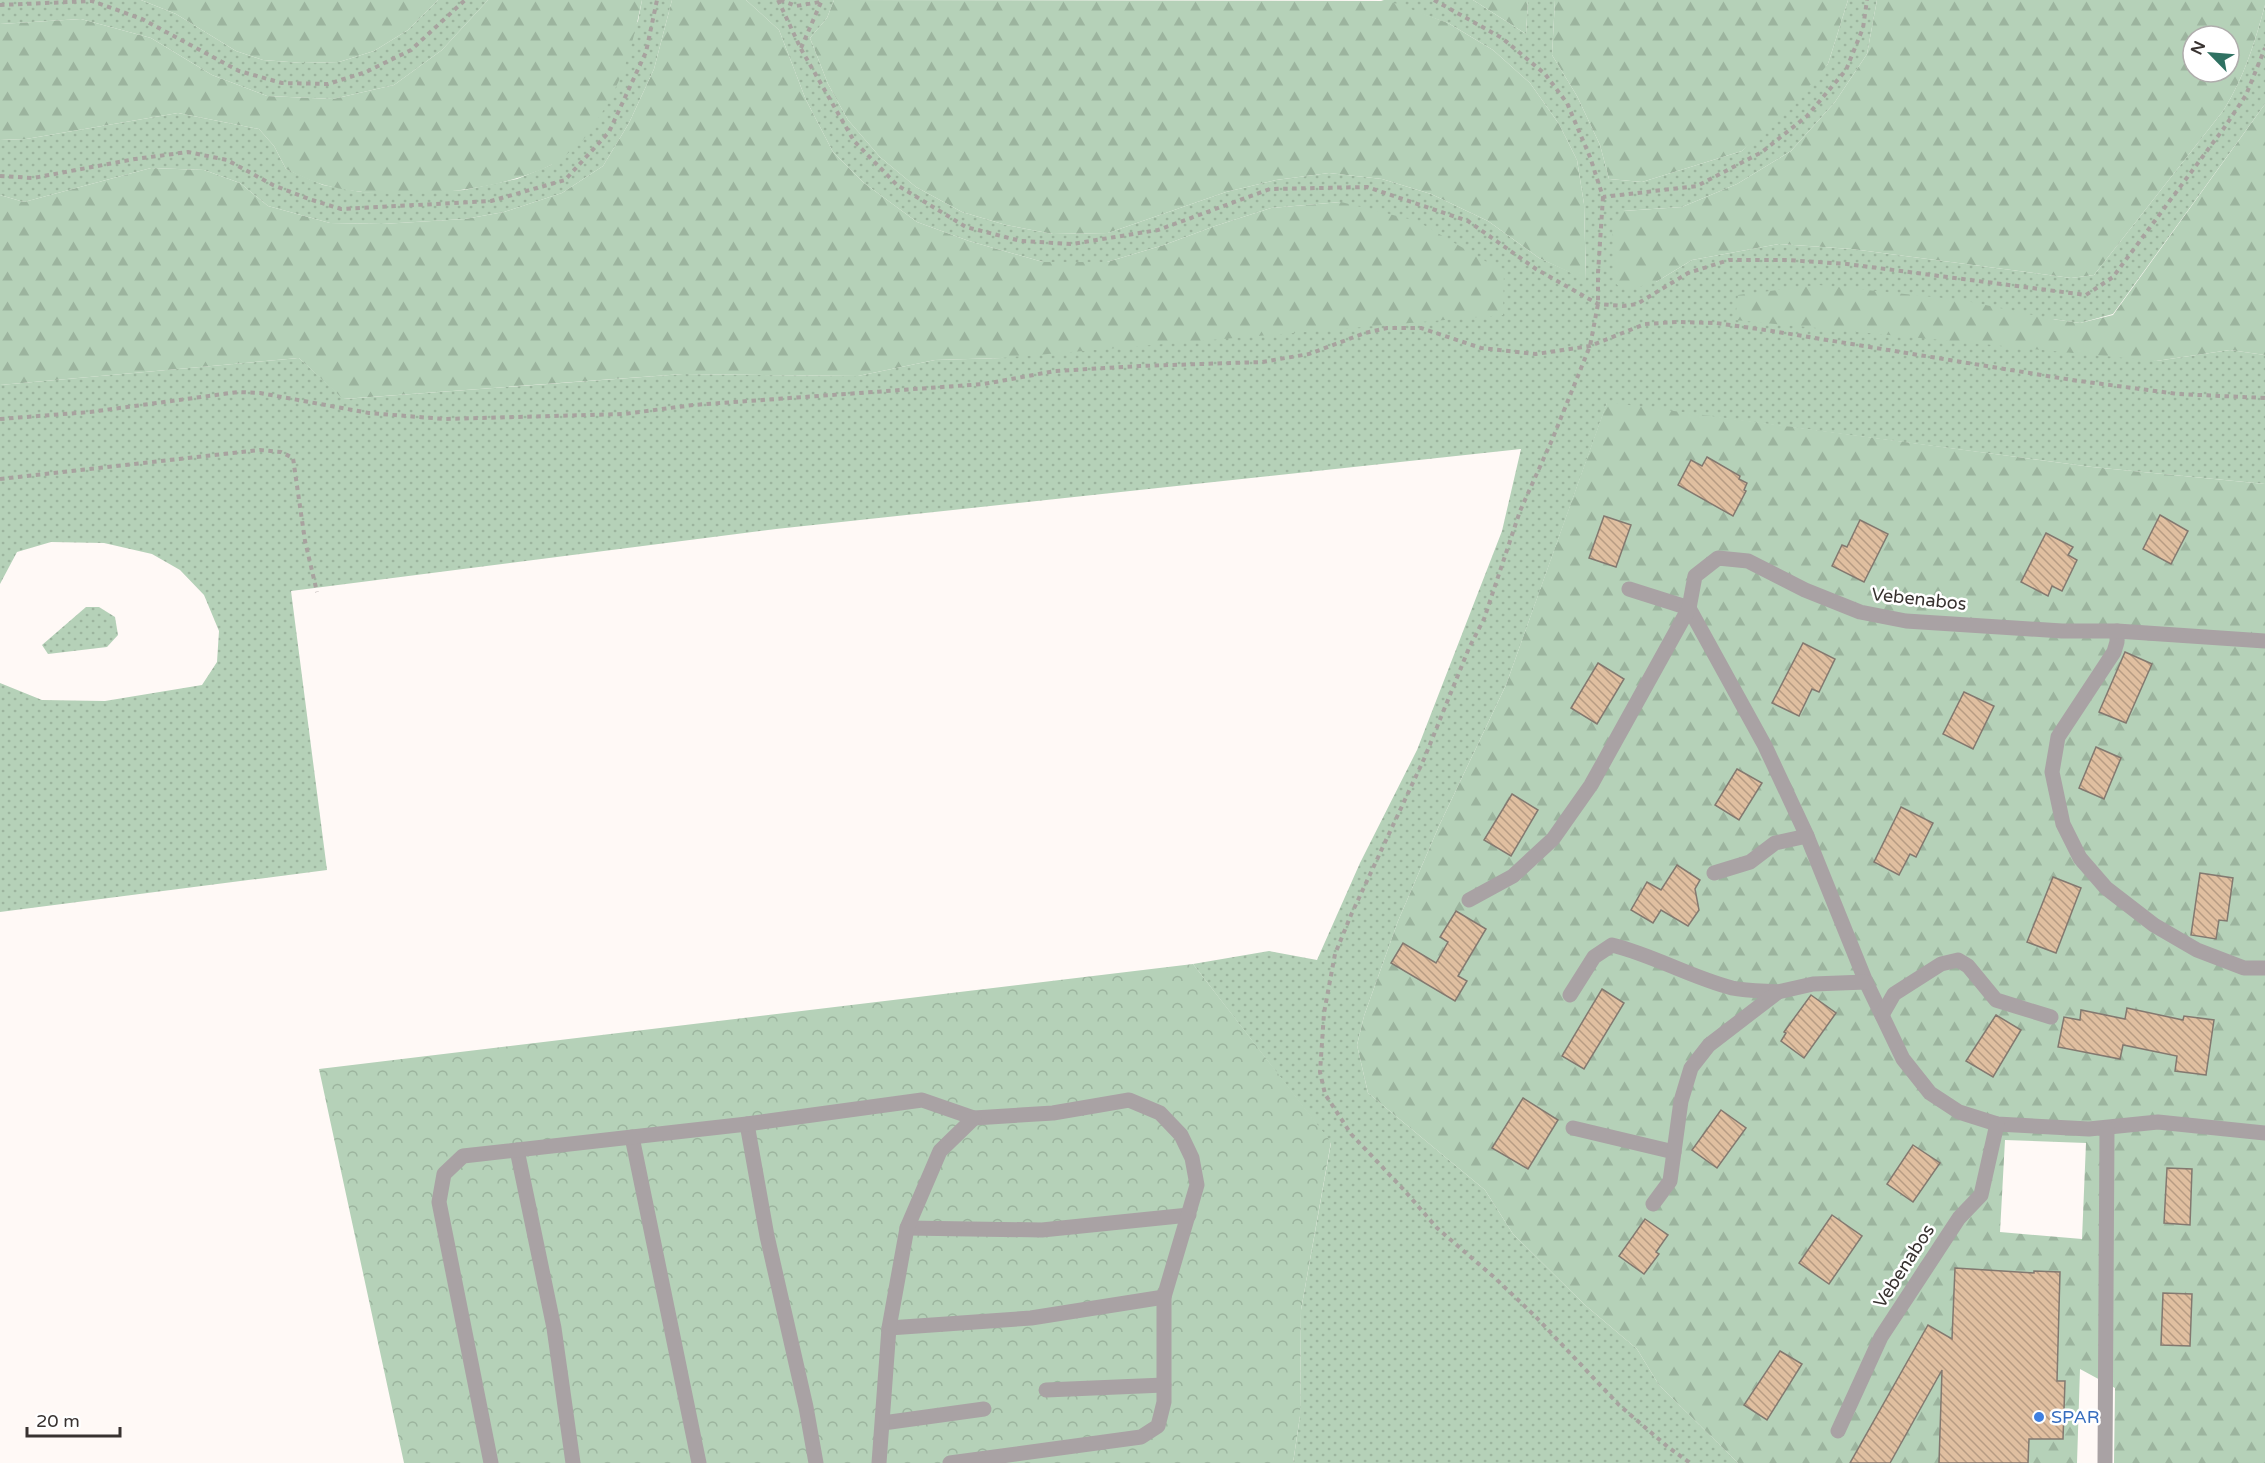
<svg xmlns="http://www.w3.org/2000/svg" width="2265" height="1463" font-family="'Varela Round',sans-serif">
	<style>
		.grass { fill: url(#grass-dots) }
		.forest { fill: url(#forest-firs); fill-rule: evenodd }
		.park { fill: url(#park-crowns) }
		.building { fill: url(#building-back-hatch); stroke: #837970; stroke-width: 1.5 }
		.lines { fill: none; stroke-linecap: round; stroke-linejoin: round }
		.path { stroke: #a8a29f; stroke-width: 4; stroke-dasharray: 4.5 4.5; stroke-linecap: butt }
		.service { stroke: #a9a2a4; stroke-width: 15 }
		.minor { stroke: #a9a2a4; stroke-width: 15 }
		.shop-dot { fill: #3f7fe0; stroke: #fff; stroke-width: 2 }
		.labels { text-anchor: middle; stroke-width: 5; stroke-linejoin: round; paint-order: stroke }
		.street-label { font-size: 18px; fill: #383230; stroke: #fff }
		.shop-label { font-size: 18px; fill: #366cbe; stroke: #fff; text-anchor: start }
	</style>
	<defs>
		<pattern id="grass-dots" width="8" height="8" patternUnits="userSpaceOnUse" patternTransform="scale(1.5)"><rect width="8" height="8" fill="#b5d1b8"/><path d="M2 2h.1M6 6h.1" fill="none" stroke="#9cb49e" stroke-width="1.8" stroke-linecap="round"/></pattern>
		<pattern id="forest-firs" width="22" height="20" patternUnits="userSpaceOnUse" patternTransform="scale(1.5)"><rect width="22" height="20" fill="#b5d1b8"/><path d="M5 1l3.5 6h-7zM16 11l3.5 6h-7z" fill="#9cb49e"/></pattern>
		<pattern id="park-crowns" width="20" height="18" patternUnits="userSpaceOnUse" patternTransform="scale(1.5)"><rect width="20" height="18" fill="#b5d1b8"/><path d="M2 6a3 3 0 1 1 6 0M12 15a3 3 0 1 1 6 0" fill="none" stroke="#9cb49e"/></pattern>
		<pattern id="building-back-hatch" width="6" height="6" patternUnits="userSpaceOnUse" patternTransform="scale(1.5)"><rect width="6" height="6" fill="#e0bfa0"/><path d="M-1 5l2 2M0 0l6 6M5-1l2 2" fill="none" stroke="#b79c83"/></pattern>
	</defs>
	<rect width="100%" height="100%" fill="#fff9f6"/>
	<!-- grass -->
	<g class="grass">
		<path d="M0,0H141L176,14L236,51L263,60L302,63L339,62L374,51L408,30L438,0H488L442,50L394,85L333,99L267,96L212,75L151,38L81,19L0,24Z"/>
		<path d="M642,0H672L654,69L629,123L603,166L562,193L504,212L465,219L382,224L330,223L268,206L240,183L204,170L151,168L24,202L0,195V140L26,139L178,113L259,129L274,146L286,169L323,185L361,192L412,193L464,190L517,179L551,165L638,21Z"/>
		<path d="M746,0H834L827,18L810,38L828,84L848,120L880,157L916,187L962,212L1006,225L1053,234L1108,233L1226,192L1276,180L1329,173L1382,179L1431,194L1488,221L1539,258L1586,279L1584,204L1577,160L1559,124L1530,83L1493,50L1448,23L1381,0H1473L1526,34L1528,0H1555L1552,55L1577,96L1600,145L1609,179L1642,182L1742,151L1828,64L1848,0H1877L1867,54L1835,102L1791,151L1737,184L1682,207L1623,211L1656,282L1692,260L1779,244L1852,249L2071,278L2094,275L2223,111C2244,78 2255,42 2265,5V104L2113,314L2080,323L2052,319L2156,361L2230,350L2265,355V484L2092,467L1607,403L1506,685L1439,826L1398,921L1364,1016L1357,1045L1368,1093L1485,1190L1513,1234L1585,1305L1637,1349L1659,1385L1738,1463H1293L1300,1416L1301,1310L1331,1143L1193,964L1269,951L1317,960L1360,863L1417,750L1502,531L1521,449L776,529L291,591L327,870L0,912V683L42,700L105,701L202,685L217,662L219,631L204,595L180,570L152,554L104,543L51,542L17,552L0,584V385L299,358L344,399L683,374L858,376L935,360L1001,358L1341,202L1271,208L1215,226L1164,245L1107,262H1043L969,241L917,222L864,183L833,152L806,100L779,30Z"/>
		<path d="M86,607H99L115,617L118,635L107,647L48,654L42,645Z"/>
	</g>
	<!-- forest -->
	<g class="forest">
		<path d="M141,0H438L408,30L374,51L339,62L302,63L263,60L236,51L176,14Z"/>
		<path d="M488,0H642C633,44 622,86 595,123C591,129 587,136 582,141C572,150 560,161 549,166C491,194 386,202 324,185C311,181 298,175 286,169L274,146L259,129L178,113L26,139L0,140V24L81,19L151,38L212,75L267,96L333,99L394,85L442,50Z"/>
		<path d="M672,0H746L779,30L806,100L833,152L864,183L917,222L969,241L1043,262H1107L1164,245L1215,226L1271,208L1341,202L1417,221L1504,272L1503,315L1001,358L935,360L858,376L683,374L343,399L299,358L0,385V195L24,202L151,168L204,170L240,183L268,206L330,223L382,224L465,219L504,212L562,193L603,166L629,123L654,69Z"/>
		<path d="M834,0L1389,1L1448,23L1493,50L1530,83L1559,124L1577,160L1584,204L1586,280L1539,258L1488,221L1431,194L1382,179L1329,173L1276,180L1226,192L1108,233L1053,234L1006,225L962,212L916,187L880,157L848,120L828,84L810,38L827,18Z"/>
		<path d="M1473,0H1528L1526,34Z"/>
		<path d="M1555,0H1848L1828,64L1791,108L1742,151L1642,182L1609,179L1600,145L1577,96L1552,55Z"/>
		<path d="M1877,0H2265V5C2255,42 2244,78 2223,111L2094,275L2071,278L1852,249L1779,244L1692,260L1656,282L1638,287L1622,289L1615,283L1612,221L1623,211L1682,207L1737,184L1791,151L1835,102L1867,54ZM2193,36H2229V72H2193Z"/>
		<path d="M2265,104V355L2230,350L2156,361L1735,320L1738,295L1819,285L1962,300L2052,319L2080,323L2113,315Z"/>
		<path d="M1607,402L2092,467L2265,484V1463H2114L2115,1388L2080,1369L2077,1463H1738L1659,1385L1637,1349L1585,1305L1513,1234L1485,1190L1368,1093L1357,1045L1364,1016L1398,921L1439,826L1506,685ZM2005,1140L2086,1143L2082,1239L2000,1232Z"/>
	</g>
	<!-- park -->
	<path class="park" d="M1193,964L1331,1142L1301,1310L1300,1416L1293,1463H404L319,1069Z"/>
	<!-- building -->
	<g class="building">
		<path d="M1707,457L1740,476L1739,479L1747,483L1744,490L1746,491L1733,516L1678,485L1691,460L1702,466Z"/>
		<path d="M2160,515L2188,531L2171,564L2143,549Z"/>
		<path d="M1604,516L1631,525L1616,567L1589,558Z"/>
		<path d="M1860,520L1888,534L1864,582L1832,566L1842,545L1847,547Z"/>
		<path d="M2046,533L2073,547L2068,555L2077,560L2062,591L2052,586L2048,596L2021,582Z"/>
		<path d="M1803,643L1835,659L1819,692L1812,689L1799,716L1772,703Z"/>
		<path d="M2125,652L2152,664L2126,723L2099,712Z"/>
		<path d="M1598,663L1624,679L1597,724L1571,708Z"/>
		<path d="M1964,692L1994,706L1973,749L1943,734Z"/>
		<path d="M2096,747L2121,758L2104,799L2079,788Z"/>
		<path d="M1737,769L1762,783L1739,820L1715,805Z"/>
		<path d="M1512,794L1538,810L1511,856L1484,840Z"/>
		<path d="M1901,807L1933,823L1916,857L1910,854L1899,875L1874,862Z"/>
		<path d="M1677,865L1700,880L1695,889L1699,910L1688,926L1661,910L1653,923L1631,910L1647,882L1661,890Z"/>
		<path d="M2200,873L2233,878L2227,921L2219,920L2216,939L2191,935Z"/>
		<path d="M2053,877L2081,888L2056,953L2027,942Z"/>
		<path d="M1456,911L1486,929L1458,976L1467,981L1455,1001L1391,963L1403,943L1436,963L1448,942L1440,937Z"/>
		<path d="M1602,989L1624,1003L1584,1069L1562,1056Z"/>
		<path d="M1811,995L1836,1013L1804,1058L1781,1041L1786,1033L1784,1032Z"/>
		<path d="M2127,1008L2183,1020L2184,1016L2214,1020L2206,1075L2175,1071L2177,1056L2123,1045L2120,1059L2058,1047L2064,1017L2080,1020L2081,1010L2125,1019Z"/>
		<path d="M1996,1015L2021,1030L1993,1077L1966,1061Z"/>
		<path d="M1523,1098L1558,1120L1528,1169L1492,1148Z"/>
		<path d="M1721,1110L1746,1128L1717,1168L1692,1150Z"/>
		<path d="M1913,1145L1940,1163L1913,1202L1887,1184Z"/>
		<path d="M2167,1168L2192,1169L2190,1225L2164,1223Z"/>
		<path d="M1832,1215L1862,1236L1829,1284L1799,1263Z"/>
		<path d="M1645,1219L1668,1235L1656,1252L1659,1254L1644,1274L1619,1256Z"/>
		<path d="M1955,1268L2034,1273V1271L2060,1272L2057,1381H2065L2063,1439H2029L2028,1463H1939L1942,1370L1890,1463H1850L1928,1325L1952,1339Z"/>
		<path d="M2163,1293L2192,1294L2190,1346L2161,1345Z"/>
		<path d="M1780,1351L1802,1364L1767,1420L1744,1405Z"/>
	</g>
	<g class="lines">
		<!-- path -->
		<g class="path">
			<path d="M778,0L801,49L854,141L897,185L966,227L1021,241L1072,244L1158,230L1270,189L1367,187L1468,221L1536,269L1598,304L1623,306L1637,304L1688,273L1729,260H1787L1847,264L2086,295L2113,277L2224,128L2246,95L2265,48"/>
			<path d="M780,0L796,6L820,2"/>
			<path d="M1434,0L1502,38L1545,74L1567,103L1590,157L1603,197L1697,186L1762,152L1807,116L1846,70L1863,28L1867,0"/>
			<path d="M0,5L92,1L142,19L239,71L282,83L328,84L366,72L411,50L465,0"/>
			<path d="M801,48L822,0"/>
			<path d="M0,176L33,178L135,159L188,152L227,160L273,185L309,199L341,209L491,201L565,180L609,132L646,52L657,0"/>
			<path d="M1603,197L1598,273V304L1590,346L1552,440L1520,511L1484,619L1469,648L1424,759L1351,915L1335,954L1324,1013L1320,1072L1325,1094L1351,1134L1404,1190L1437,1228L1495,1278L1535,1316L1619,1405L1668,1447L1690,1463"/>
			<path d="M0,419L90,412L238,392L260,393L369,413L444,419L624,414L693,405L984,384L1055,371L1140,366L1262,362L1309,354L1365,333L1387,328H1421L1481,348L1536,354L1590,346L1645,324L1677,322L1716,323L1772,331L2072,380L2178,394L2265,398"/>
			<path d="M0,479L260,450L281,452L293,458L305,541L317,592"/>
		</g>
		<!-- service -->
		<g class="service">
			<path d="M747,1124L767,1236L806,1407L816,1463"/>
			<path d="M632,1137L699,1463"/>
			<path d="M517,1150L554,1328L573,1463"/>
			<path d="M907,1228L1042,1230L1189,1215"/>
			<path d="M889,1328L1031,1318L1164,1297"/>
			<path d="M1046,1390L1164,1385"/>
			<path d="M883,1423L984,1409"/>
			<path d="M491,1463L439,1202L444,1174L463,1156L747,1124L922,1100L974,1118L1053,1113L1129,1100L1160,1113L1181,1135L1192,1158L1197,1185L1164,1297V1402L1158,1426L1141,1437L950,1463"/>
			<path d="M879,1463L889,1328L907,1228L940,1151L974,1118"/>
		</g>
		<!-- minor -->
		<g class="minor">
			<path d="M1629,589L1689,608L1765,746L1807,836L1866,982L1903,1059L1930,1093L1959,1112L1997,1124L2089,1129L2158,1122L2265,1133"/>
			<path d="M2117,631V642L2114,652L2058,737L2052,772L2063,824L2080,858L2106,888L2154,925L2197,950L2244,968H2265"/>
			<path d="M1714,873L1750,862L1775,843L1807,836"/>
			<path d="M1469,900L1513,876L1553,839L1591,785L1689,608L1695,576L1718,558L1748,561L1805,590L1860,612L1906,621L2062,631H2117L2265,641"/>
			<path d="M1570,995L1594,957L1612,945C1653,955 1690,977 1732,988C1746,991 1763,991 1778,992"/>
			<path d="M1882,1015L1894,994L1941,964L1958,960L1968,966L1996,1000L2051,1017"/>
			<path d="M1573,1128L1674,1152"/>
			<path d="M1653,1204L1670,1181L1681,1101L1691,1068L1709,1045L1778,992L1813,984L1866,982"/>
			<path d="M1838,1431L1881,1337L1959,1218L1981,1195L1997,1124"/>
			<path d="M2105,1463L2107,1128"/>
		</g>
	</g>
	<!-- markers -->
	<circle class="shop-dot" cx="2039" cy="1417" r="6"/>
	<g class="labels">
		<!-- street labels -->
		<g class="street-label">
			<text transform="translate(1919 599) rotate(6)" y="6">Vebenabos</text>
			<text transform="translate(1904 1266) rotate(-57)" y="6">Vebenabos</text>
		</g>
		<!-- shop labels -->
		<g class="shop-label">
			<text x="2051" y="1423">SPAR</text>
		</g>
	</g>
	<!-- north arrow -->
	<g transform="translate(2211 54) rotate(295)"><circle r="28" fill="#ffffff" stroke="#afadac" stroke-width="1.5"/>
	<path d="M0-4.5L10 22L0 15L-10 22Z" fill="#2f7162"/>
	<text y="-9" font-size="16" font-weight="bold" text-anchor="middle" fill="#383230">N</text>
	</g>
	<!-- scale -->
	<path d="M27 1427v9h93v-9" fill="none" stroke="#383230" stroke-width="3"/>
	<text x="36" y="1427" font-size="18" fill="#383230" stroke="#ffffff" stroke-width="4.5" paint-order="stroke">20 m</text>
</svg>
